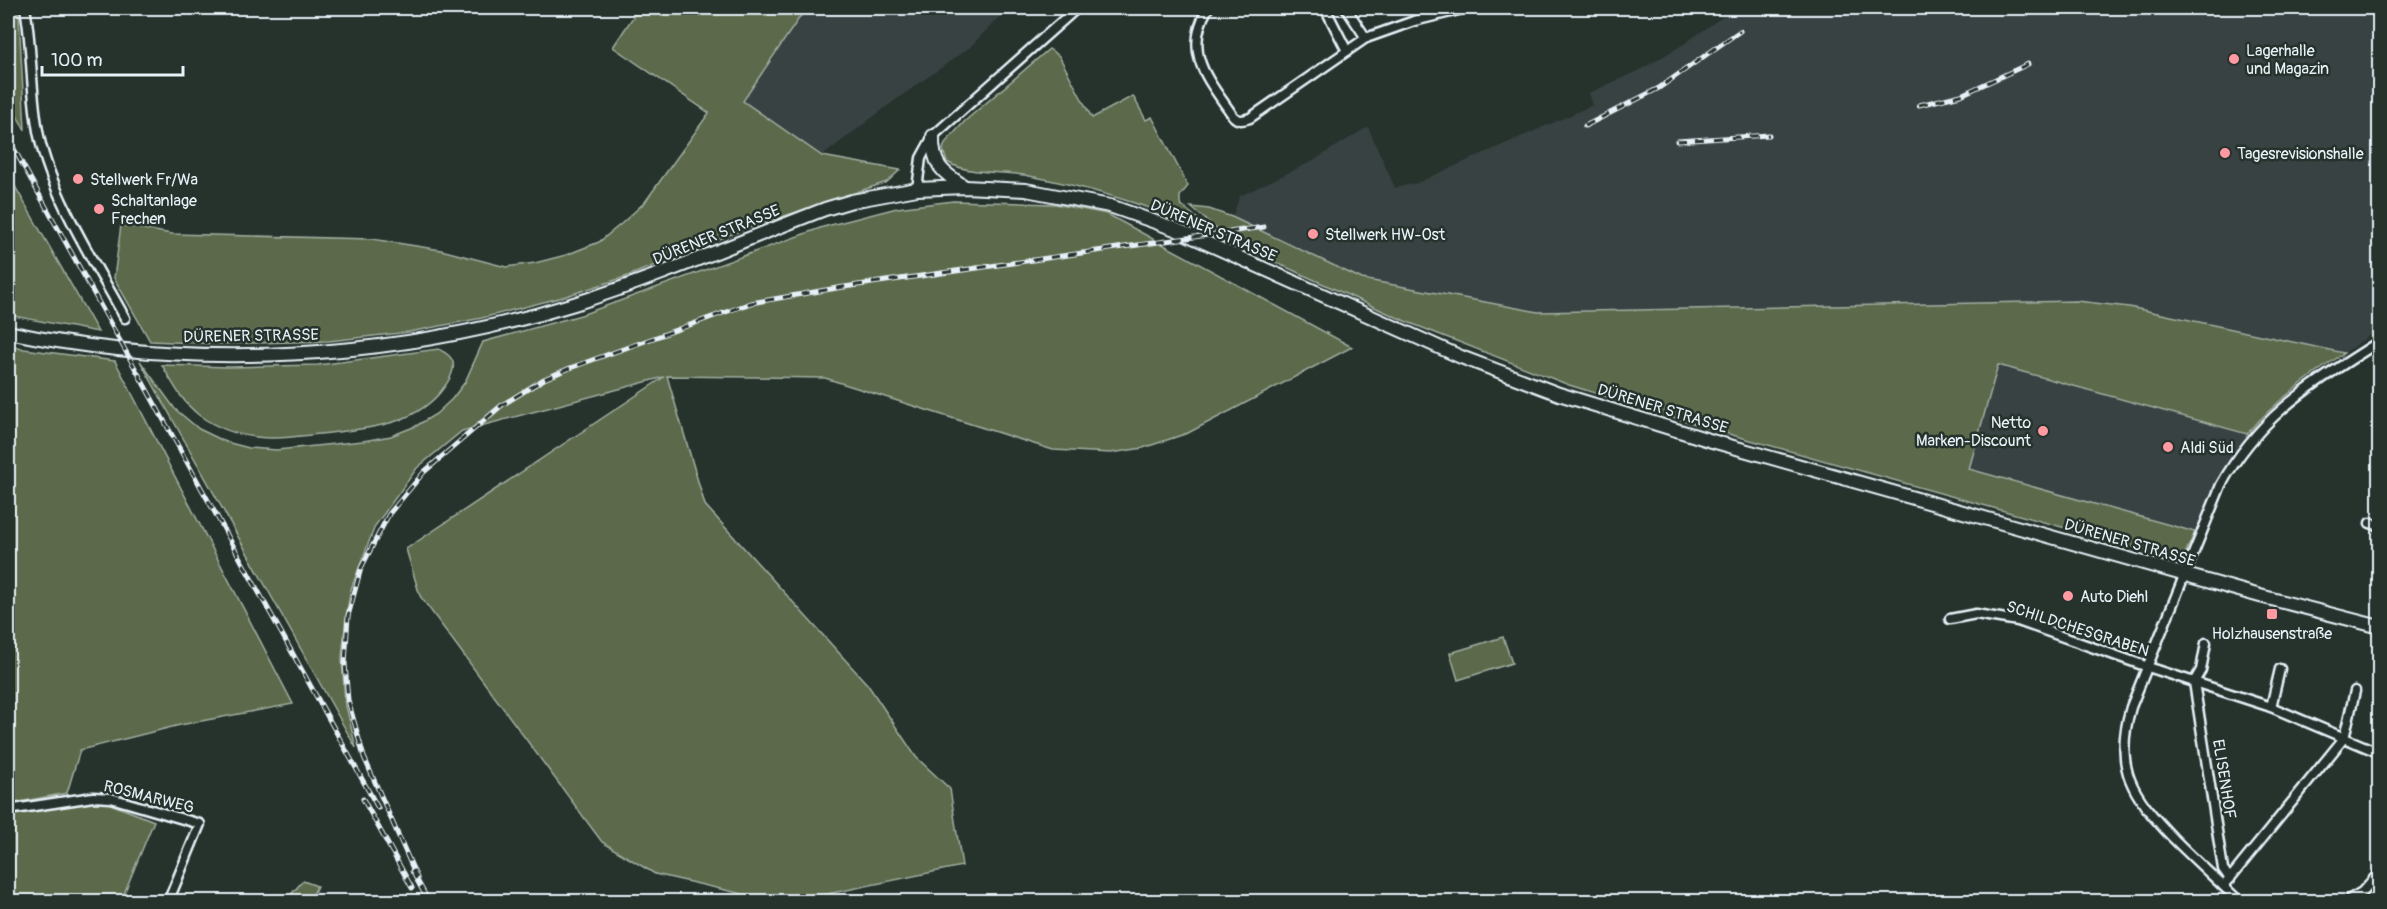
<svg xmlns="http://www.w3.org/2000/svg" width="2387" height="909" font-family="Pangolin,sans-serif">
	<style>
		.built { fill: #374242 }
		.green { fill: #5c6a4c; stroke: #a2aea2; stroke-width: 1.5 }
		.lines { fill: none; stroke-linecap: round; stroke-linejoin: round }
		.minor-casing { stroke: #e8f1f8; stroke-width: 13 }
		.secondary-casing { stroke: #e8f1f8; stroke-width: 16 }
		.minor { stroke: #26332d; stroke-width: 8 }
		.secondary { stroke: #26332d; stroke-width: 12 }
		.rail-casing { stroke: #e8f1f8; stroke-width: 5 }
		.rail { stroke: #26332d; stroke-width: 3; stroke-dasharray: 9; stroke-linecap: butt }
		.poi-dot { fill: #ff9aa2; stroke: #26332d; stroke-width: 2 }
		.labels { text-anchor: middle; stroke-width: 5; stroke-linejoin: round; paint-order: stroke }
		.poi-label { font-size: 16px; fill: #e8f1f8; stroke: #26332d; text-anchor: start }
		.street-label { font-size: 16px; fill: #e8f1f8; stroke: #26332d }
	</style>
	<rect width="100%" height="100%" fill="#26332d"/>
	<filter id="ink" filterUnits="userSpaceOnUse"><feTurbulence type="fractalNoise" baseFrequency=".0167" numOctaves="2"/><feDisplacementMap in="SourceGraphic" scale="12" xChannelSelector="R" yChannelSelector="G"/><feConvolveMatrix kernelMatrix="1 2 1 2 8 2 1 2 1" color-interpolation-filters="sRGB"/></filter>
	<g filter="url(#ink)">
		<!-- built -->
		<g class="built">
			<path d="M806,8H1008L969,48L894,101L822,156L742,100Z"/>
			<path d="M1735,8H2379V329L2344,353L2129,307L2077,301L1538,312L1362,279L1232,217L1240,196L1311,162L1368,127L1395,188L1417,183L1593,105L1589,93L1640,70L1684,44Z"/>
			<path d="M1998,364L2247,434L2216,481L2195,532L1969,469Z"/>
		</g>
		<!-- green -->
		<g class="green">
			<path d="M8,8H16L19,16L25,130L8,100Z"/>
			<path d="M639,8H806L743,101L822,156L900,170L887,182L742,230L628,276L563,297L482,318L409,332L329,341L219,344L150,341L114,278L121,225L172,234L372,239L441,250L506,267L535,263L566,255L599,242L621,224L645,202L709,113L613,47Z"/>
			<path d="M1049,49L1059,56L1092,118L1133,96L1146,120L1152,117L1188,186L1180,196V204L1199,220L1204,229C1146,205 1086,186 1024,175C999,171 969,175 947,162L943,150L945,143L965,121Z"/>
			<path d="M8,174L98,332L8,315Z"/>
			<path d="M953,201L1055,204L1107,214L1352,347L1188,433L1143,448L1111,453L1053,450L825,378L667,376L705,505L868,685L916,757L950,789L962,866L794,901H773L655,874L602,842L420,596L406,549L664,377L462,431L417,468L375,526L351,589L346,616L342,658L345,702L356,748L140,361L175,409L199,429L226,442L249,448L277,450L363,441L391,436L416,426L436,414L452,399L465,382L483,342L581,315L823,227L897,208Z"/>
			<path d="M1191,207L1209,209L1232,217L1362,279L1538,312L2077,301L2129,307L2344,353C2308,378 2275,401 2247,434L1998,365L1969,469L2195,532L2185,554L2176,559L1718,431L1569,385L1405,321L1233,243Z"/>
			<path d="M8,344L24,349L115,361L293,704L180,725L80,750L67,793L8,804Z"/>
			<path d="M439,349C443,352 448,354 450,357C458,365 450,379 445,386C417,427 364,429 320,434C299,436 277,440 256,437C237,435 216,427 200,416C182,402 173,384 162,365L229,367L318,365Z"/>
			<path d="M1503,637L1512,663L1458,680L1450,653Z"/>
			<path d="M100,800L154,821L121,901L8,902V814Z"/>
			<path d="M303,881L317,886L310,901H285Z"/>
		</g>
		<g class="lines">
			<!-- minor casing -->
			<g class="minor-casing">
				<g id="minor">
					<path d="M25,8C33,50 30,93 39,136C52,197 95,263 125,318"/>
					<path d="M1208,8C1182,53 1208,79 1233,116C1239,122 1243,120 1250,118L1366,38L1414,21L1467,8"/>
					<path d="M1325,8L1347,51"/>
					<path d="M1346,8L1366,38"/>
					<path d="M917,189L921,158L933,136L1077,8"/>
					<path d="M2370,523L2380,526"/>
					<path d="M1950,619L1976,614L2018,621L2148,667L2271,707L2380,753"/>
					<path d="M2206,643L2201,670L2194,682L2223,869L2230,879"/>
					<path d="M2271,707L2280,669"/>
					<path d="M8,810L93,797L111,798L200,824L168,902"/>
					<path d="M2227,882L2344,738L2355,691"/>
					<path d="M2350,899L2362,892L2380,872"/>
					<path d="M2240,902C2217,880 2195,860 2173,838C2132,795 2113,768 2131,707L2221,485C2262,412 2312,385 2380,341"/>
				</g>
			</g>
			<!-- secondary casing -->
			<g class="secondary-casing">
				<g id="secondary">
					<path d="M933,136C932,165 942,172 965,187"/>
					<path d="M8,332C193,371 393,360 574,304C659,277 741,241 825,209L852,201L917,189L965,187L1026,190L1110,206L1175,229L1461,357L1559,394L1712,441L2260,596L2380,627"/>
				</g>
			</g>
			<!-- minor -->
			<use href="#minor" class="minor"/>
			<!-- secondary -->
			<use href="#secondary" class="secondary"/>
			<!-- rail casing -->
			<g class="rail-casing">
				<g id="rail">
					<path d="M1919,105L1961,95L2028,64"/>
					<path d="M1585,126L1659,88L1740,31"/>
					<path d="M8,138L378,808"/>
					<path d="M1677,141L1769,135"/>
					<path d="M363,799L412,888"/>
					<path d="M412,871L429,902"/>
					<path d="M417,878L364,757L348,700L345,664L348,616L361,568L389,514L424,472L502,405L544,379L570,368L751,303L837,288L1264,227"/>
				</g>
			</g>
			<!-- rail -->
			<use href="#rail" class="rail"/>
		</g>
	</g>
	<!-- markers -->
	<g class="poi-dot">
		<circle cx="2234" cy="59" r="6"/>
		<circle cx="2225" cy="153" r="6"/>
		<circle cx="78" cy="179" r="6"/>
		<circle cx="99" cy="209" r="6"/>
		<circle cx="1313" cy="234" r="6"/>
		<circle cx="2043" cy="431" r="6"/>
		<circle cx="2168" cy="447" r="6"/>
		<circle cx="2068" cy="596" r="6"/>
		<rect x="2266" y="608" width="12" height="12" rx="3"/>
	</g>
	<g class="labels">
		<!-- poi labels -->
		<g class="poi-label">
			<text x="2246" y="56">Lagerhalle<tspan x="2246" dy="18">und Magazin</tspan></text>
			<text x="2237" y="159">Tagesrevisionshalle</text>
			<text x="90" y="185">Stellwerk Fr/Wa</text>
			<text x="111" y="206">Schaltanlage<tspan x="111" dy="18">Frechen</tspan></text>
			<text x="1325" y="240">Stellwerk HW-Ost</text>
			<text x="2031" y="428" text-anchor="end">Netto<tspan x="2031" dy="18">Marken-Discount</tspan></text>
			<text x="2180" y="453">Aldi Süd</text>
			<text x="2080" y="602">Auto Diehl</text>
			<text x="2272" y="639" text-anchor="middle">Holzhausenstraße</text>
		</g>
		<!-- street labels -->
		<g class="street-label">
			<text transform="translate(1214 230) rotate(23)" y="6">DÜRENER STRASSE</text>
			<text transform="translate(716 234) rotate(-22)" y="6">DÜRENER STRASSE</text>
			<text transform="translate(251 335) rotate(-1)" y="6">DÜRENER STRASSE</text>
			<text transform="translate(1663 408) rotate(17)" y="6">DÜRENER STRASSE</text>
			<text transform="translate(2130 542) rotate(16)" y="6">DÜRENER STRASSE</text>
			<text transform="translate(2078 628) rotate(18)" y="6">SCHILDCHESGRABEN</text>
			<text transform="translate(2225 779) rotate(81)" y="6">ELISENHOF</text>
			<text transform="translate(149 796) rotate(14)" y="6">ROSMARWEG</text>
		</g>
	</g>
	<!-- margin -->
	<rect width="2387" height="909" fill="none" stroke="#26332d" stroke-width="30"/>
	<rect x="15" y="15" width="2357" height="879" fill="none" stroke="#e8f1f8" stroke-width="2" filter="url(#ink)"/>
	<!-- scale -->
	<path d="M42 66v9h141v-9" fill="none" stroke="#e8f1f8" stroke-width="3"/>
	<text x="51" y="66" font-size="18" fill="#e8f1f8" stroke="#26332d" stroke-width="4.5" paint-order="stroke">100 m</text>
</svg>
